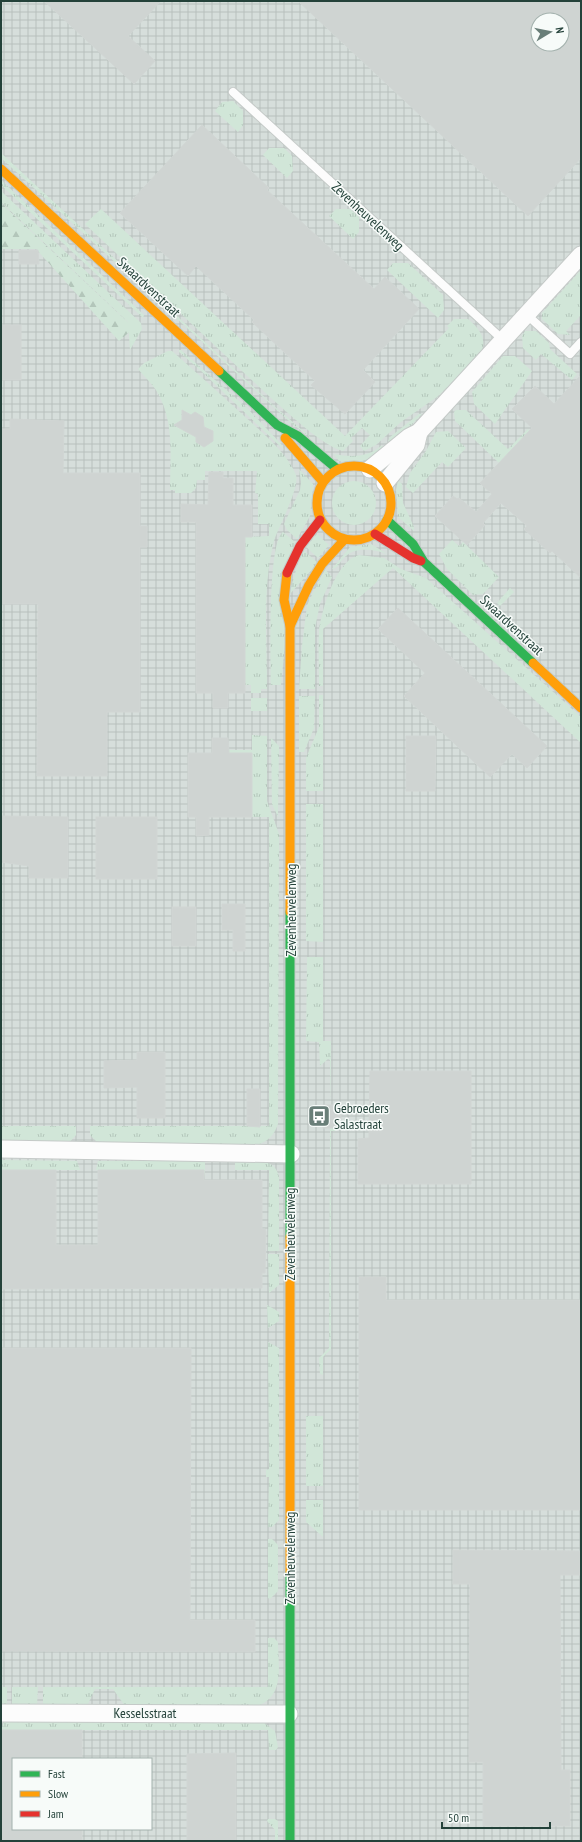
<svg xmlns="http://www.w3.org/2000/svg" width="582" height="1842" font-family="'PT Sans Narrow',sans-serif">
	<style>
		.industrial { fill: url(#industrial-grid); fill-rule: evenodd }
		.grass { fill: url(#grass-tufts) }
		.forest { fill: url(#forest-firs) }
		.building { fill: #cfd4d2; stroke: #d1d6d4; fill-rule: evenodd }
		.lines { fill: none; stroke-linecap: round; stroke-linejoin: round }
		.lane-casing { stroke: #c5cac8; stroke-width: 10 }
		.street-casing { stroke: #c5cac8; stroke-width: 19 }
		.fast-casing { stroke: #c3cbc8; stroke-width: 11 }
		.slow-casing { stroke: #c3cbc8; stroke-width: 11 }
		.jam-casing { stroke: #c3cbc8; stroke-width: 11 }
		.lane { stroke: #fcfcfc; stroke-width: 8 }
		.street { stroke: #fcfcfc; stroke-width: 17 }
		.fast { stroke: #30b455; stroke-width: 9 }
		.slow { stroke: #ff9f0a; stroke-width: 9 }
		.jam { stroke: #e5322d; stroke-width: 9 }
		.labels { text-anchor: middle; stroke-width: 3; stroke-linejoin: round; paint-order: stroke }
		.street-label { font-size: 14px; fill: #24423a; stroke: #f7fbf9 }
		.poi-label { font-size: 14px; fill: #24423a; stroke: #f7fbf9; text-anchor: start }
	</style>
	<defs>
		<pattern id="industrial-grid" width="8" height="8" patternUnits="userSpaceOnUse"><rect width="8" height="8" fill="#d6dedb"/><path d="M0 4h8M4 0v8" fill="none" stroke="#b8c0bd"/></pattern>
		<pattern id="grass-tufts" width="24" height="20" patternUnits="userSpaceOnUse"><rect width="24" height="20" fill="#d1e6d8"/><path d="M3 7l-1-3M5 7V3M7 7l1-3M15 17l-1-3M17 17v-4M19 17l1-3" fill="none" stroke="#b3c6ba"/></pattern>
		<pattern id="forest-firs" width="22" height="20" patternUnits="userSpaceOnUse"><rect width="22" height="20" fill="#d1e6d8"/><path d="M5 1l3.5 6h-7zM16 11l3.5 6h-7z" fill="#b3c6ba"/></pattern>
	</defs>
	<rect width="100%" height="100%" fill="#e8edeb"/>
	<!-- industrial -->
	<path class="industrial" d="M1,1H581V1841H1ZM538,20H562V44H538ZM13,1759H151V1829H13Z"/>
	<!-- grass -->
	<g class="grass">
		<path d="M233,101L243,111V125L238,132L215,111L222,102Z"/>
		<path d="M269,148H284L292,156L293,171L287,178L263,155Z"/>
		<path d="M1,153L274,406L315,441L290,422L1,158Z"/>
		<path d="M1,180L144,315L143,318L1,185Z"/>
		<path d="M1,191L141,323L142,329L130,350L128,322L1,202Z"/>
		<path d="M101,209L345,436L449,328L447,326L454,319H468C480,329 489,341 479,356L437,397L401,422L376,445L364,451L360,446L370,435L362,428L351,438L353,441L343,451C320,447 262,389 242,371C190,322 137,273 85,224Z"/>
		<path d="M336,209H350L359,217V232L353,239L329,216Z"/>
		<path d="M393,263H408L443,295L444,310L438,318L387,270Z"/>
		<path d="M581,270V315L566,331L570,335L558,334L542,319V313Z"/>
		<path d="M525,331H536L549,343L550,349L577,374L572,380L541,354L536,360L523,348L522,336Z"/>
		<path d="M179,350H181L248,409L281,444L284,450L199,369L179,352Z"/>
		<path d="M168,351H172C196,372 219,393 242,414C259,430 288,453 296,475C300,488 279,525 274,541C262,588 267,640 267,689H261V693H251V685H245V537L269,536V524H258V494L255,493L257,471H205V480H197L196,488L191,493H175V490H170C170,456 175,421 156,390C151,383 144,376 138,369L144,363Z"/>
		<path d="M503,356H515L532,371L495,424L474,404L472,392Z"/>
		<path d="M456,410H466L508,449L528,429L529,431L499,463L455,421L454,412Z"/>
		<path d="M419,414H422L392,445L388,441L390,437Z"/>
		<path d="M448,431L466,448L448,467L442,462L413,493L406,487L410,473L426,451L436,432Z"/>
		<path d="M381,446H385C368,462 364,463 339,461L334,454C350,457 367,458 381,446Z"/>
		<path d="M299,469L313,484V488L310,516L297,539L287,530L284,524L300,490L301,482Z"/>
		<path d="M398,480L402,484L403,503L414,527V531L398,517L396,490Z"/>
		<circle cx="354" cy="503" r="22"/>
		<path d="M283,532L295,542L281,685H271C271,661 267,543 283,532Z"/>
		<path d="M317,534L329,545L318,558L306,547Z"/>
		<path d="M452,540L459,546L463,542L499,577L483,594L473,595L447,569L439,554Z"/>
		<path d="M371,544L387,554C374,549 353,546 343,559C339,563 338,568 332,569L350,547Z"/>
		<path d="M302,549L318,563L289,595Z"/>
		<path d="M359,555L384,558L401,569L426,578L581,717V743L393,568L323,629V686H319C319,668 318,649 319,630C322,609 336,560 359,555Z"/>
		<path d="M325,569L332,577L320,604L315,628V689H299L302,646L307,605Z"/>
		<path d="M510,588L514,592L500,606L497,603Z"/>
		<path d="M319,695H323V791H306V758L319,727Z"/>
		<path d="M299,696H315L314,728L304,752H299Z"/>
		<rect x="251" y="698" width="16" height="13"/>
		<path d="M228,728L229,750H252V735L267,736V801L279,834L278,1124C274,1135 268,1142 256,1145H100L90,1135V1126H269V817H252V754L229,753Z"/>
		<path d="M271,738L279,746L278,817L272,804Z"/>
		<path d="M306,804H323V942L306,941Z"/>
		<path d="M307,957H323V1041H331V1105L330,1060L328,1059L320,1066L319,1042L306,1041Z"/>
		<path d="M1,1126H76V1135L67,1145H1Z"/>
		<path d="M330,1128H336V1131H331V1349L323,1357V1375L320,1374L319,1358L329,1348Z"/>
		<path d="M1,1160L77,1161L80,1170H1Z"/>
		<path d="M98,1161H205V1180L204,1170H96Z"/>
		<path d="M235,1161C251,1161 275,1156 279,1177V1251H268L269,1170H235Z"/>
		<path d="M268,1254H279V1285L269,1293Z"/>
		<path d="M267,1305L279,1312V1321L268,1328Z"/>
		<path d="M268,1342L279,1348V1520L272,1527H268L269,1477H266V1470L269,1469Z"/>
		<rect x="306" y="1416" width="17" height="70"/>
		<path d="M306,1500H323V1537L306,1522Z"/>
		<path d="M268,1539H272L278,1545V1591L270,1599L268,1598Z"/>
		<path d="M268,1638H274L278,1642C278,1664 285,1694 260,1705L125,1706L113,1689H95L87,1706H43V1687H268Z"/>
		<rect x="1" y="1687" width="6" height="19"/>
		<path d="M12,1687H38L37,1706H12Z"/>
		<path d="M4,1721L263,1722L275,1731L278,1747L276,1750H269L268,1730H1Z"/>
		<path d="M268,1819H275L278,1821V1841H275V1830L267,1821Z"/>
	</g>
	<!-- forest -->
	<path class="forest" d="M1,203L134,328L119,341L36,249H1Z"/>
	<!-- building -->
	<g class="building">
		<path d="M44,1H161L128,36L155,61L134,84Z"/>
		<path d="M298,1H581V158L528,216ZM538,20H562V44H538Z"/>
		<path d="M202,125L269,188L267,190L374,289L385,277L419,309L363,370L375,382L345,414L311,385L315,381L252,322L254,320L196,266L188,276L120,213Z"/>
		<path d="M19,250H38L39,264H19Z"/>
		<rect x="1" y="325" width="20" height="55"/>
		<path d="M581,375V578L552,551L550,553L524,529L527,526L501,503L483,523L485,525L467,545L435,516L453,496L457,499L459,498L476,512L492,494L480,483L532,428L512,409L535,386L554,404Z"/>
		<path d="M182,410L191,415L195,412L203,417L204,427L213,431V441L204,447L196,442V437L174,425L182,420Z"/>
		<path d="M10,419L64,421L63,473H140V526H147V547H140V712H107V776H37L38,604H1V429H10Z"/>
		<path d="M209,472H223V478H233V505H252V537H245V693H228V708H213V693H196V522H181V504L208,505Z"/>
		<path d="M398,608L547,746L527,768L512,754L490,777L404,696L425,673L378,629Z"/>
		<path d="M406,736H436L435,791H406Z"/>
		<path d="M212,738H228L229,753H252V817H209V835L196,836V817H188V753H212Z"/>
		<path d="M1,816L68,817V878H29V866L1,862Z"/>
		<rect x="96" y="817" width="61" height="62"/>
		<path d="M222,904H245V951H233V930H222Z"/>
		<rect x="172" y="907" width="24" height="39"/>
		<path d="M137,1052H165V1118H137V1087L104,1088V1061L137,1060Z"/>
		<path d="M370,1071H471V1184H358V1139L369,1138Z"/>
		<path d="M247,1089H260V1127L247,1126Z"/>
		<rect x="323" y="1105" width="18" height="23"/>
		<path d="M1,1170H56V1245H98V1170H204V1180H262V1229H265L266,1232L265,1273H262V1288L1,1289Z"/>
		<path d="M359,1277H386V1300H581V1510H359Z"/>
		<path d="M1,1348H191L190,1620H255V1652L1,1651Z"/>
		<path d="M453,1550L581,1551V1575H560L561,1770H570V1826H483V1762H469L470,1584H453Z"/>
		<path d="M1,1730H82V1759H13V1829H82V1841H1Z"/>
		<path d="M236,1753V1841H187V1754Z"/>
	</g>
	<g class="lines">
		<!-- lane casing -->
		<g class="lane-casing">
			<g id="lane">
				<path d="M233,92L502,339"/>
				<path d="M526,314L570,354L581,342"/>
			</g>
		</g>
		<!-- street casing -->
		<g class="street-casing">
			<g id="street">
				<path d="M370,469L409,437L419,432L581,255"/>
				<path d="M385,483L416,445L419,432"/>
				<path d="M1,1149L291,1154"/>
				<path d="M1,1713L289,1714"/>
			</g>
		</g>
		<!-- fast casing -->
		<g class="fast-casing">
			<g id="fast">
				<path d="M219,371L277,425L298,436L337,469"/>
				<path d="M387,520L413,544L424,562L533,663"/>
				<path d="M290,912V1237"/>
				<path d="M290,1573V1841"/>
			</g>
		</g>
		<!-- slow casing -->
		<g class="slow-casing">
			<g id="slow">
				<path d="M1,169L219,371"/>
				<path d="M285,438L323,482"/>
				<circle cx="354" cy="503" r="37"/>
				<path d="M287,573L284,600L290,626V912"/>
				<path d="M290,626L309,585L322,564L344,540"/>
				<path d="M533,663L581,708"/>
				<path d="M290,1237V1573"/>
			</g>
		</g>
		<!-- jam casing -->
		<g class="jam-casing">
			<g id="jam">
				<path d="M375,534L413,558L421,561"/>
				<path d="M287,573L300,546L320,520"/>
			</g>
		</g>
		<!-- lane -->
		<use href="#lane" class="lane"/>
		<!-- street -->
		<use href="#street" class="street"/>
		<!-- fast -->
		<use href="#fast" class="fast"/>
		<!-- slow -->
		<use href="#slow" class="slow"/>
		<!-- jam -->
		<use href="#jam" class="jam"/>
	</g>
	<!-- icons -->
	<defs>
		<g id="bus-square" transform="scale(1.15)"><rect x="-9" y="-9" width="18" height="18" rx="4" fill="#697e78" stroke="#f7fbf9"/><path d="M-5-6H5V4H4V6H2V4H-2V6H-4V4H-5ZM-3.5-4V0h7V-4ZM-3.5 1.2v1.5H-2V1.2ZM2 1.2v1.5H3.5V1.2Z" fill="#fff"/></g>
	</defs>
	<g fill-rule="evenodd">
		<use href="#bus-square" x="319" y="1116"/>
	</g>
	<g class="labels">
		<!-- street labels -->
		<g class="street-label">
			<text transform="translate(368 216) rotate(43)" y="5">Zevenheuvelenweg</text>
			<text transform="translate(149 287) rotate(43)" y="5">Swaardvenstraat</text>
			<text transform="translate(512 625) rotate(43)" y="5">Swaardvenstraat</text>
			<text transform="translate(291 910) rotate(-90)" y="5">Zevenheuvelenweg</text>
			<text transform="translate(290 1234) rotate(-90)" y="5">Zevenheuvelenweg</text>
			<text transform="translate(290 1558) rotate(-90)" y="5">Zevenheuvelenweg</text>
			<text x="145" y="1718">Kesselsstraat</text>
		</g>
		<!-- poi labels -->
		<g class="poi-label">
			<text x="334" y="1113">Gebroeders<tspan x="334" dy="16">Salastraat</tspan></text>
		</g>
	</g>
	<!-- border -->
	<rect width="582" height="1842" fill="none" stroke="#24423a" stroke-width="4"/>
	<!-- legend -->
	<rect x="12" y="1758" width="140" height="72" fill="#f7fbf9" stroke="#a3b1ad"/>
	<rect x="20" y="1771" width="20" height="6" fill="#30b455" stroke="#a3b1ad"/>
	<text x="48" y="1778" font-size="12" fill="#24423a">Fast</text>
	<rect x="20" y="1791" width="20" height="6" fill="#ff9f0a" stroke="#a3b1ad"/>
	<text x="48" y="1798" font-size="12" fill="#24423a">Slow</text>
	<rect x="20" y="1811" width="20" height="6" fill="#e5322d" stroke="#a3b1ad"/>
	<text x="48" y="1818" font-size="12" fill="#24423a">Jam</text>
	<!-- north arrow -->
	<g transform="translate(550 32) rotate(80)"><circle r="19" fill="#f7fbf9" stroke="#a3b1ad"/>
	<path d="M0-3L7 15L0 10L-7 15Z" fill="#697e78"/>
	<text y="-6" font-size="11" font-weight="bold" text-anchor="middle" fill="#24423a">N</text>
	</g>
	<!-- scale -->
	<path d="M442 1822v6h108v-6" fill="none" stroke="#24423a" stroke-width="2"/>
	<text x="448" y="1822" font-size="12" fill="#24423a" stroke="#f7fbf9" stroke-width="3" paint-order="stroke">50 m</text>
</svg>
